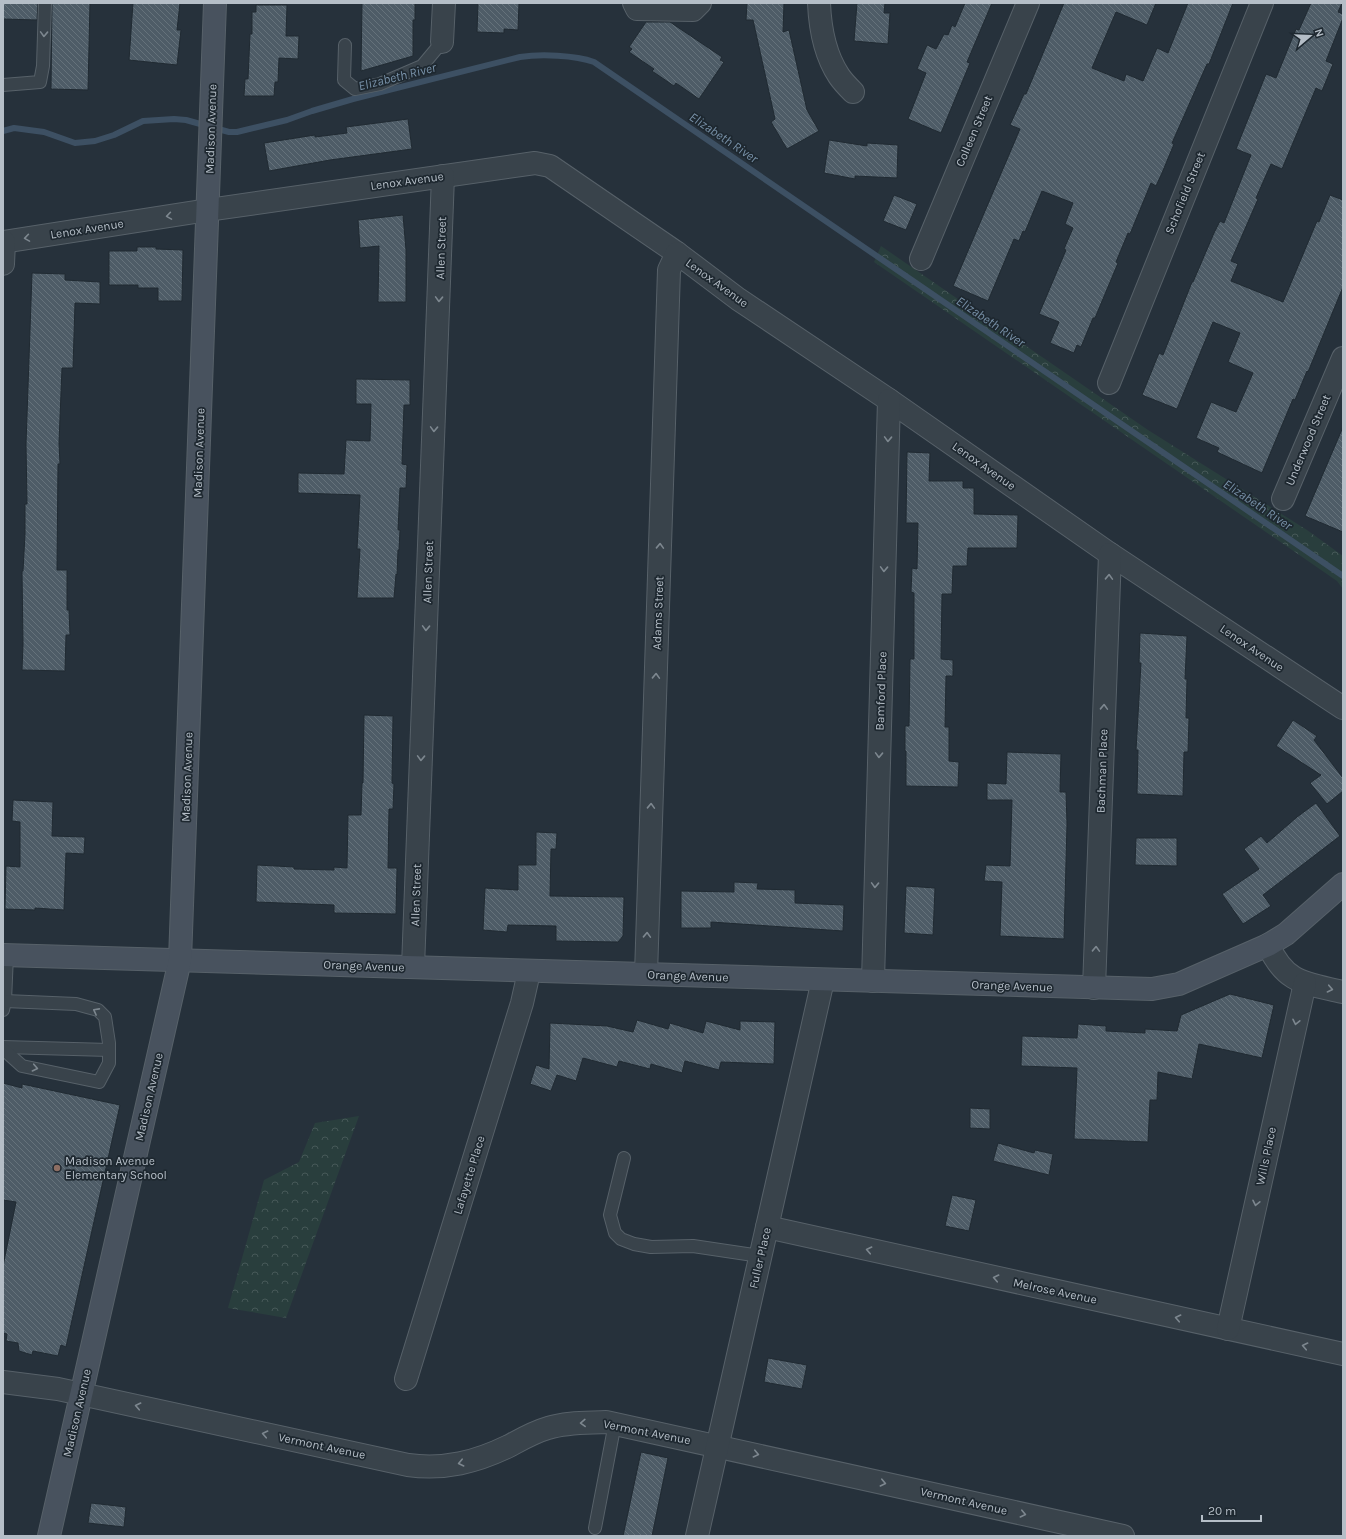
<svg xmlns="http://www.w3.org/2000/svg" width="1346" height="1539" font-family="Karla,sans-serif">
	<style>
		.forest { fill: url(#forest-crowns) }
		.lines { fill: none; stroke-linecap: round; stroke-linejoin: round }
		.stream { stroke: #3d5063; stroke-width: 6 }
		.building { fill: url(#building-back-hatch); stroke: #202a32 }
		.lane-casing { stroke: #576169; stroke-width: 14 }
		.street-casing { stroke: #576169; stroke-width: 24 }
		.secondary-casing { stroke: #576169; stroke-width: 24 }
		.lane { stroke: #39434b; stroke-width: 12 }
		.street { stroke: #39434b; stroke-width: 22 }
		.secondary { stroke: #48525e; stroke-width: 22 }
		.oneway { stroke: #7d878f }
		.education-dot { fill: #8d6e63; stroke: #1e2830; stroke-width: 1.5 }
		.labels { text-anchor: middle; stroke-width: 3.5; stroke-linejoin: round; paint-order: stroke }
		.street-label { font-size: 12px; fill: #b5bec7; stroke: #1e2830 }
		.poi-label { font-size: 12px; fill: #b5bec7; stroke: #1e2830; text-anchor: start }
		.water-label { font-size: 13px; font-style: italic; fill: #7891a8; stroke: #1e2830 }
	</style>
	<defs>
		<pattern id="forest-crowns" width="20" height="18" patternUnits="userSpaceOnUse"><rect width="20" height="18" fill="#293e3d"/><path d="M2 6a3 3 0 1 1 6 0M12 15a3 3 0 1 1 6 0" fill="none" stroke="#465858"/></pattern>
		<pattern id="building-back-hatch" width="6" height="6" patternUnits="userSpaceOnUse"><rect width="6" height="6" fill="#4e5c67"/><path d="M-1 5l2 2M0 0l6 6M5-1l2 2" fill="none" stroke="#65727b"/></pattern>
	</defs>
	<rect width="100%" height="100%" fill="#26313b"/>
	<!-- forest -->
	<g class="forest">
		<path d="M881,246L1148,430L1307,530L1343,556V589L1337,581L874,262Z"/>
		<path d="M359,1116L286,1318L228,1308L264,1180L299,1162L315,1123Z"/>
	</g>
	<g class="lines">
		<!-- stream -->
		<path class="stream" d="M3,131L14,128L44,132L75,143L95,141L114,135L143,121L174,119L186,120L229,132H237L287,120L312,111L353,99L520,57C540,54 575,55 594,62L1343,576"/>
	</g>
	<!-- building -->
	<g class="building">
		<path d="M3,3H38L37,20L3,19Z"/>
		<path d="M52,3H90L88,90L51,89Z"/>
		<path d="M133,3H180L177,30H181L177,65L129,60Z"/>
		<path d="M362,3H415V20H413V56L361,71Z"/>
		<path d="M478,3H519L518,30L504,29V33L477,32Z"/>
		<path d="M747,3H784L783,32L789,30L807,110L819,131L787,149L771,122L775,119L753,20H746Z"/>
		<path d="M857,3H885L884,13H890L888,44L854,41Z"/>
		<path d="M965,3H992L967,62L970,63L941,133L908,119L926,73L917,69L927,45L936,49L944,34L948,35L952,25L955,27Z"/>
		<path d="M1064,3H1156L1147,25L1116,12L1092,68L1124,81L1126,74L1143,81L1157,48L1168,53L1188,3H1233L1209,64H1207L1172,143L1174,144L1162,173L1156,186L1151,183L1130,234L1128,233L1116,262L1118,263L1095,318H1093L1081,347L1077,345L1074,353L1050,343L1059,322L1039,314L1066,250L1064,249L1073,228L1065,224L1073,203L1042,191L1025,232L1023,231L1019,241L1014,239L988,301L953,286L1020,129L1010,125L1024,94H1026Z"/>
		<path d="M1311,3H1342L1338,12L1343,14V18L1326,61L1333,64L1322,91L1316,88L1282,169L1271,164L1256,198L1258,199L1231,261L1238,264L1231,281L1283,302L1317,221L1319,222L1330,195L1343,200V287L1308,372L1307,371L1295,400L1293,399L1262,473L1217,452L1219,448L1196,438L1211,402L1236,412L1250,380L1253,373L1228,362L1240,333L1213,322L1177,409L1142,395L1159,353L1163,355L1192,282H1193L1214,233L1220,221L1224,223L1251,155L1236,149L1266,74L1276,78L1296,29L1299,30Z"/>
		<path d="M256,5H287L286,36H299L298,59L279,58L278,82H275L274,96H244L245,79H248L250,34H252V12H256Z"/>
		<path d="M646,22H670L722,57L720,60L724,62L699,99L676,83L674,86L652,71L654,69L629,52L632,49L629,47Z"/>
		<path d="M408,119L412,149L330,160L269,171L264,143L315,135V137L347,133L346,127Z"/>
		<path d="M829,140L867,146V143L898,145L897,178L855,176V179L824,173Z"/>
		<path d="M894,195L917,204L906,230L883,221Z"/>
		<path d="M403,215L406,250V302H378L379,246L360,248L358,220Z"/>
		<path d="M137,247H156V249L183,250L182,301H158V288H138V285H109V251H137Z"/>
		<path d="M32,273L65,274V280L100,282V304L75,303L73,368H62L59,443L60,464H58L57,570H67V610H69L70,635H66L65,671L22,670L23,644L22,571H23L25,534V504H27L26,444Z"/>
		<path d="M356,379L410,380V405H404L402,464L407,465L406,488H400L398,530H400L399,550H398L397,575L396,574L394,598H357L360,549H357L360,495L298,493V473L344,474L346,440L370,441L371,404H356Z"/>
		<path d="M1343,427V532L1305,516Z"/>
		<path d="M907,452L930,453L929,481H963V488H974V514L1018,515L1017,548H968L967,566H953L952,594H942L941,659L953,660V676H946L945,727H949V761L959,762L958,787L906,786V751H905V726H909L910,659H914V593L911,592L912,568L917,569L918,523H906Z"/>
		<path d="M1140,633L1187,636L1185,679H1187L1186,718H1189L1188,752H1184L1183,796L1137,794L1138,750H1136L1141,663H1139Z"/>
		<path d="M364,715L393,716L392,783L394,784L393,809H389L388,868H397L396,914L334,913V905L256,902L257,865L294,867V869L334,870V867L347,868L348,815H361L362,783H363Z"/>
		<path d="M1293,720L1317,736L1314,740L1343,778V791L1327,804L1310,783L1321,775L1276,746Z"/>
		<path d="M1007,752L1061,754L1060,792H1066L1067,824L1064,939L1000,936L1002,882L984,881L986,865L1010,866L1012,800H987V783L1006,784Z"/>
		<path d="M13,800L53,802L52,836L85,837L84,854L66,853L64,910L35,908V910L5,909L6,866L20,867V822L12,821Z"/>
		<path d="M1316,803L1340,836L1263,895L1271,906L1243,924L1222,894L1259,869L1244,849L1261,836L1267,843L1297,817Z"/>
		<path d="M536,832L557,833L556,849H551L550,896L624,897L623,936L618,942L556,941V926L508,925L507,932L483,930L485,888L518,890V865H536Z"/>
		<path d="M1136,838H1177V866L1135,865Z"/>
		<path d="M734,882L758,883L757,889L795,890V903L844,905L843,931L711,922V928H681V891L734,892Z"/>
		<path d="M906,886L935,888L933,935L904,933Z"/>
		<path d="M1230,994L1274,1005L1262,1058L1199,1044L1192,1079L1158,1072L1157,1100H1150L1148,1142L1074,1139L1077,1068L1021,1066L1022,1036L1077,1038L1078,1024L1106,1026V1031L1145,1033V1029L1177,1031L1181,1015Z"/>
		<path d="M637,1020L668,1029L670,1023L703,1033L706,1021L740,1030V1021L775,1022L774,1064L721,1062L719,1070L685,1061L682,1073L651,1064L650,1069L619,1061L617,1067L583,1058L576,1081L557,1075L551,1091L530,1084L536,1065L549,1069L550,1023L607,1026L633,1032Z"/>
		<path d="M3,1083L22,1088V1084L120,1105L66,1347L61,1345L58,1356L33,1351L32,1355L19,1351L18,1343L6,1341L7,1334L3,1333V1266L16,1202L3,1200Z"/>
		<path d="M970,1108L990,1109V1129L970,1128Z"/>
		<path d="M998,1143L1034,1153L1035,1150L1053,1154L1049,1175L993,1161Z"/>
		<path d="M952,1195L976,1200L969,1231L945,1226Z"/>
		<path d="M768,1358L807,1365L802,1389L764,1382Z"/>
		<path d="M641,1452L668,1458L652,1536H623Z"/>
		<path d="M91,1503L126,1507L124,1527L88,1523Z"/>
	</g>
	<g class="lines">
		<!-- lane casing -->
		<g class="lane-casing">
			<g id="lane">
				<path d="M345,45L344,80L355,89L380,84L422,66L442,42"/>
				<path d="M3,85L40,82L43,66L45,3"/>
				<path d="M3,1010L5,1001L7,955"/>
				<path d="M3,1047L109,1050"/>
				<path d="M3,1049L22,1066L99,1082L109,1063V1043L105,1017L98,1010L76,1004L5,1001"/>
				<path d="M624,1158L610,1215L615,1233L621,1239L634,1244L651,1247L693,1246L760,1256"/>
				<path d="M595,1528L615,1423"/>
			</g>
		</g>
		<!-- street casing -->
		<g class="street-casing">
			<g id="street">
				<path d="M634,3L637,9L693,10L700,3"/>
				<path d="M819,3C820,27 825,55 839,76C843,82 848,87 853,92"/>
				<path d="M442,42L444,3"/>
				<path d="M3,242L208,210L535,163L550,166L677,253L738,299L889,400L1110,554L1343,708"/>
				<path d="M921,259L1028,3"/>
				<path d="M3,264L4,242"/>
				<path d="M1109,383L1262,3"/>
				<path d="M1283,499L1343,358"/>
				<path d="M1268,945C1286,984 1305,983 1343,992"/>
				<path d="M413,967L443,176"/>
				<path d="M646,974L669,270L677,253"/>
				<path d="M873,981L889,400"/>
				<path d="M1094,988L1110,554"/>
				<path d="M767,1227L1343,1354"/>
				<path d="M1228,1329L1305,983"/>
				<path d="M406,1379L522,1003L527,981L528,971"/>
				<path d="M3,1382L58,1389L81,1394L408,1465C445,1470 476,1462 509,1446C522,1439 534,1432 548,1428C567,1422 587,1423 606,1422L1123,1536"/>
				<path d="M697,1536L823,980"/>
			</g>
		</g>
		<!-- secondary casing -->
		<g class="secondary-casing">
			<g id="secondary">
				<path d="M3,955L1152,989L1179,984L1268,945L1286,934L1343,884"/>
				<path d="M49,1536L180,960L215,3"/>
			</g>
		</g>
		<!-- lane -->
		<use href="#lane" class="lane"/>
		<!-- street -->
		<use href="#street" class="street"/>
		<!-- secondary -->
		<use href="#secondary" class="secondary"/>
	</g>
	<!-- one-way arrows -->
	<defs><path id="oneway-chevron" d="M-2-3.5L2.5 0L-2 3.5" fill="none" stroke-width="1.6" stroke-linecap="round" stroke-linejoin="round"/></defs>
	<g class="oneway">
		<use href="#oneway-chevron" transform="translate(44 34) rotate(92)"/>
		<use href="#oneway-chevron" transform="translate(169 216) rotate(171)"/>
		<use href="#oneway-chevron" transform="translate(27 238) rotate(171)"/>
		<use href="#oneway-chevron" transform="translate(439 299) rotate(92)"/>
		<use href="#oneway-chevron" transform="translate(434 429) rotate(92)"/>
		<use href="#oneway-chevron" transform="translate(888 439) rotate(92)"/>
		<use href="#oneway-chevron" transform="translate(660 546) rotate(-88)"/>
		<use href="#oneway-chevron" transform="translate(884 569) rotate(92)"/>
		<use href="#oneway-chevron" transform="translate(1109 577) rotate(-88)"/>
		<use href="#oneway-chevron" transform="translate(426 628) rotate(92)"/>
		<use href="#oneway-chevron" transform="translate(656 676) rotate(-88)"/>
		<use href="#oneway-chevron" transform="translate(1104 707) rotate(-88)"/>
		<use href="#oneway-chevron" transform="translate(879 755) rotate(92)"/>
		<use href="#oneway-chevron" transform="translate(421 758) rotate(92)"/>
		<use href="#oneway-chevron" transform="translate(651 806) rotate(-88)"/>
		<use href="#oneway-chevron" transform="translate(875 885) rotate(92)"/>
		<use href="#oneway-chevron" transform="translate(647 935) rotate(-88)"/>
		<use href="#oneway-chevron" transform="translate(1096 949) rotate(-88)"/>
		<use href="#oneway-chevron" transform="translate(1330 989) rotate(12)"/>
		<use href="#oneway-chevron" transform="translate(96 1011) rotate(-152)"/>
		<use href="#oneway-chevron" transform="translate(1296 1022) rotate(102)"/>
		<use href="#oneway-chevron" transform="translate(35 1068) rotate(12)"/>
		<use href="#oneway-chevron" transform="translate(1256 1203) rotate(102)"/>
		<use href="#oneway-chevron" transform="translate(869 1250) rotate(-168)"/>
		<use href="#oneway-chevron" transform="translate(996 1278) rotate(-168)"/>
		<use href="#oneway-chevron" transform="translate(1178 1318) rotate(-168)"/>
		<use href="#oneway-chevron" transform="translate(1305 1346) rotate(-168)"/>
		<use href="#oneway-chevron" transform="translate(138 1406) rotate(-168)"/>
		<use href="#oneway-chevron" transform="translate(583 1423) rotate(178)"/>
		<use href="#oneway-chevron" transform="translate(265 1434) rotate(-168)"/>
		<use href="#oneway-chevron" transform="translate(756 1454) rotate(13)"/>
		<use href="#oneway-chevron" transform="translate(461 1463) rotate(167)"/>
		<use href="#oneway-chevron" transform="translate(883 1483) rotate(13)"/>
		<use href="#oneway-chevron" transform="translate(1023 1514) rotate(13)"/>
	</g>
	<!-- markers -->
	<circle class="education-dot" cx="57" cy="1168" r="4"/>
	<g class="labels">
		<!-- street labels -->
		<g class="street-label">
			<text transform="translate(211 129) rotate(-88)" y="4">Madison Avenue</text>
			<text transform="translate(974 131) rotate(-67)" y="4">Colleen Street</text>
			<text transform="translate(407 181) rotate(-8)" y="4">Lenox Avenue</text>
			<text transform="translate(1185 193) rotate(-68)" y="4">Schofield Street</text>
			<text transform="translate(87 229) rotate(-9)" y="4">Lenox Avenue</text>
			<text transform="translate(441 248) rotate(-88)" y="4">Allen Street</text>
			<text transform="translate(717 283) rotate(36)" y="4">Lenox Avenue</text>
			<text transform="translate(1308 440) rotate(-67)" y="4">Underwood Street</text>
			<text transform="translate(199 453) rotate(-88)" y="4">Madison Avenue</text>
			<text transform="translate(984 466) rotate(35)" y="4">Lenox Avenue</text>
			<text transform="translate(428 572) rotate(-88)" y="4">Allen Street</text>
			<text transform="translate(658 613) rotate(-88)" y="4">Adams Street</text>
			<text transform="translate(1252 648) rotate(34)" y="4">Lenox Avenue</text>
			<text transform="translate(881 691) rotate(-88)" y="4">Bamford Place</text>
			<text transform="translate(1102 771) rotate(-88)" y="4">Bachman Place</text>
			<text transform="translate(187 777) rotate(-88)" y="4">Madison Avenue</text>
			<text transform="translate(416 895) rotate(-88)" y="4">Allen Street</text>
			<text transform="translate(364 966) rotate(2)" y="4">Orange Avenue</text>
			<text transform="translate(688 976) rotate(2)" y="4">Orange Avenue</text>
			<text transform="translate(1012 986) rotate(2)" y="4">Orange Avenue</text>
			<text transform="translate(149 1097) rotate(-77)" y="4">Madison Avenue</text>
			<text transform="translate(1266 1156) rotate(-78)" y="4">Wills Place</text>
			<text transform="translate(469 1175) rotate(-73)" y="4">Lafayette Place</text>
			<text transform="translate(760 1258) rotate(-77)" y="4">Fuller Place</text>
			<text transform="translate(1055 1291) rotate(12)" y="4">Melrose Avenue</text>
			<text transform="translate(77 1413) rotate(-77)" y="4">Madison Avenue</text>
			<text transform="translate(647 1432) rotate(11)" y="4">Vermont Avenue</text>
			<text transform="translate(322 1446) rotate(12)" y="4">Vermont Avenue</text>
			<text transform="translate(964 1501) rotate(13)" y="4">Vermont Avenue</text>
		</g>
		<!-- poi labels -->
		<g class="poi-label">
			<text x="65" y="1165">Madison Avenue<tspan x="65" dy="14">Elementary School</tspan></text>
		</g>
		<!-- water labels -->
		<g class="water-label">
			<text transform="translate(397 76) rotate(-14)" y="5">Elizabeth River</text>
			<text transform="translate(724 137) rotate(34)" y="5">Elizabeth River</text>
			<text transform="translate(991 321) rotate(34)" y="5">Elizabeth River</text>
			<text transform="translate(1258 504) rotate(34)" y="5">Elizabeth River</text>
		</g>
	</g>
	<!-- border -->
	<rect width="1346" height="1539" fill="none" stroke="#b5bec7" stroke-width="8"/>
	<!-- north arrow -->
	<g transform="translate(1310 36) rotate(71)" stroke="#1e2830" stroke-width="3" paint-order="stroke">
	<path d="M0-3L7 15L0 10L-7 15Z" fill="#b5bec7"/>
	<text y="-6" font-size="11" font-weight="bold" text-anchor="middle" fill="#b5bec7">N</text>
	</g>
	<!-- scale -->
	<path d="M1202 1515v6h59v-6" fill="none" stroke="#b5bec7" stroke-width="2"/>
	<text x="1208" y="1515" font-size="12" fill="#b5bec7" stroke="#1e2830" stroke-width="3" paint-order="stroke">20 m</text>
</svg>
